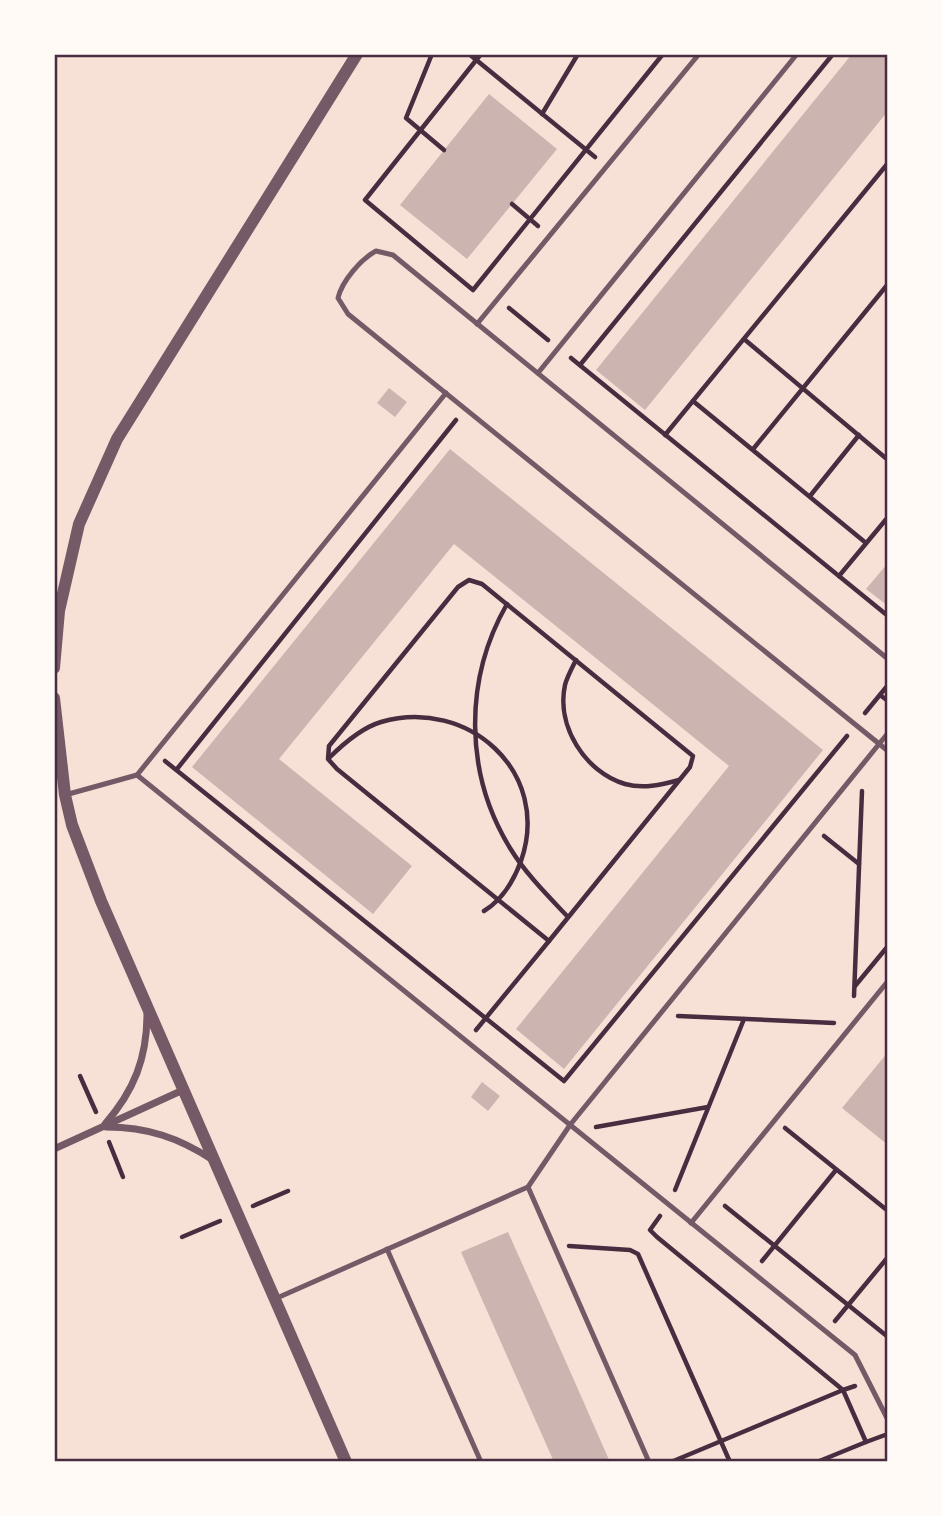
<svg xmlns="http://www.w3.org/2000/svg" width="942" height="1516" font-family="'Golos Text',sans-serif">
	<style>
		.building { fill: #ccb4b1 }
		.lines { fill: none; stroke-linecap: round; stroke-linejoin: round }
		.path { stroke: #4a2c40; stroke-width: 4.5 }
		.service { stroke: #755966; stroke-width: 5 }
		.minor { stroke: #755966; stroke-width: 7 }
		.tertiary { stroke: #755966; stroke-width: 12 }
		.neatline { fill: none; stroke: #4a2c40; stroke-width: 2.5 }
	</style>
	<rect width="100%" height="100%" fill="#f7e1d7"/>
	<!-- building -->
	<g class="building">
		<path d="M852,54H888V111L645,410L596,370Z"/>
		<path d="M489,94L557,149L467,259L400,205Z"/>
		<path d="M389,388L407,402L395,417L377,403Z"/>
		<path d="M450,449L823,750L564,1069L516,1029L729,766L592,655L454,544L279,759L412,866L373,914L192,767Z"/>
		<path d="M888,563V606L866,589Z"/>
		<path d="M888,1052V1145L842,1108Z"/>
		<path d="M482,1082L500,1096L488,1111L471,1097Z"/>
		<path d="M508,1232L566,1362L610,1462H554L461,1252Z"/>
	</g>
	<g class="lines">
		<!-- path -->
		<g class="path">
			<path d="M432,54L406,118L444,150"/>
			<path d="M469,54L595,157"/>
			<path d="M481,54L365,200L473,290L663,54"/>
			<path d="M542,114L578,54"/>
			<path d="M512,204L538,226"/>
			<path d="M509,308L548,340"/>
			<path d="M744,339L888,460"/>
			<path d="M571,358L888,616"/>
			<path d="M580,365L833,54"/>
			<path d="M693,401L866,543"/>
			<path d="M665,435L888,163"/>
			<path d="M754,448L888,284"/>
			<path d="M810,496L859,435"/>
			<path d="M839,576L888,517"/>
			<path d="M469,580L482,584L693,756L690,767L549,941L337,769L328,759L329,746L458,587Z"/>
			<path d="M507,604C464,679 464,773 510,848C525,873 548,896 568,917"/>
			<path d="M576,660C572,668 567,677 565,685C556,726 585,772 625,784C643,789 661,785 679,780"/>
			<path d="M880,695L888,701"/>
			<path d="M865,713L888,685"/>
			<path d="M329,758C343,744 361,728 381,722C468,697 552,772 521,861C514,880 502,900 484,911"/>
			<path d="M165,761L564,1081L847,736"/>
			<path d="M177,769L456,420"/>
			<path d="M824,836L859,864"/>
			<path d="M855,986L888,946"/>
			<path d="M854,996L862,791"/>
			<path d="M678,1016L834,1023"/>
			<path d="M476,1030L549,941"/>
			<path d="M80,1076L96,1112"/>
			<path d="M596,1127L708,1107"/>
			<path d="M785,1128L888,1211"/>
			<path d="M109,1142L123,1177"/>
			<path d="M675,1190L744,1019"/>
			<path d="M253,1206L288,1191"/>
			<path d="M725,1206L888,1337"/>
			<path d="M660,1216L650,1230L657,1237L843,1390L671,1462"/>
			<path d="M182,1237L220,1221"/>
			<path d="M569,1246L630,1250L638,1254L730,1462"/>
			<path d="M762,1261L836,1170"/>
			<path d="M835,1321L888,1257"/>
			<path d="M866,1442L885,1435"/>
			<path d="M817,1462L866,1442L843,1390L855,1386"/>
		</g>
		<!-- service -->
		<g class="service">
			<path d="M477,324L699,54"/>
			<path d="M538,373L797,54"/>
			<path d="M888,659L393,255L376,251C361,259 342,281 338,298L348,314L888,751"/>
			<path d="M137,775L855,1355L888,1420"/>
			<path d="M65,795L137,775L446,393"/>
			<path d="M528,1187L649,1462"/>
			<path d="M691,1223L888,981"/>
			<path d="M387,1249L481,1462"/>
			<path d="M277,1298L528,1187L570,1125L888,733"/>
		</g>
		<!-- minor -->
		<g class="minor">
			<path d="M105,1124C134,1091 147,1058 147,1014"/>
			<path d="M106,1127C148,1127 179,1138 213,1160"/>
			<path d="M54,1149L183,1090"/>
		</g>
		<!-- tertiary -->
		<g class="tertiary">
			<path d="M54,668L59,611L79,524L117,439L357,54"/>
			<path d="M54,698L65,795L72,825L101,901L346,1462"/>
		</g>
	</g>
	<!-- border -->
	<rect width="942" height="1516" fill="none" stroke="#fffaf5" stroke-width="112"/>
	<rect x="56" y="56" width="830" height="1404" class="neatline"/>
</svg>
